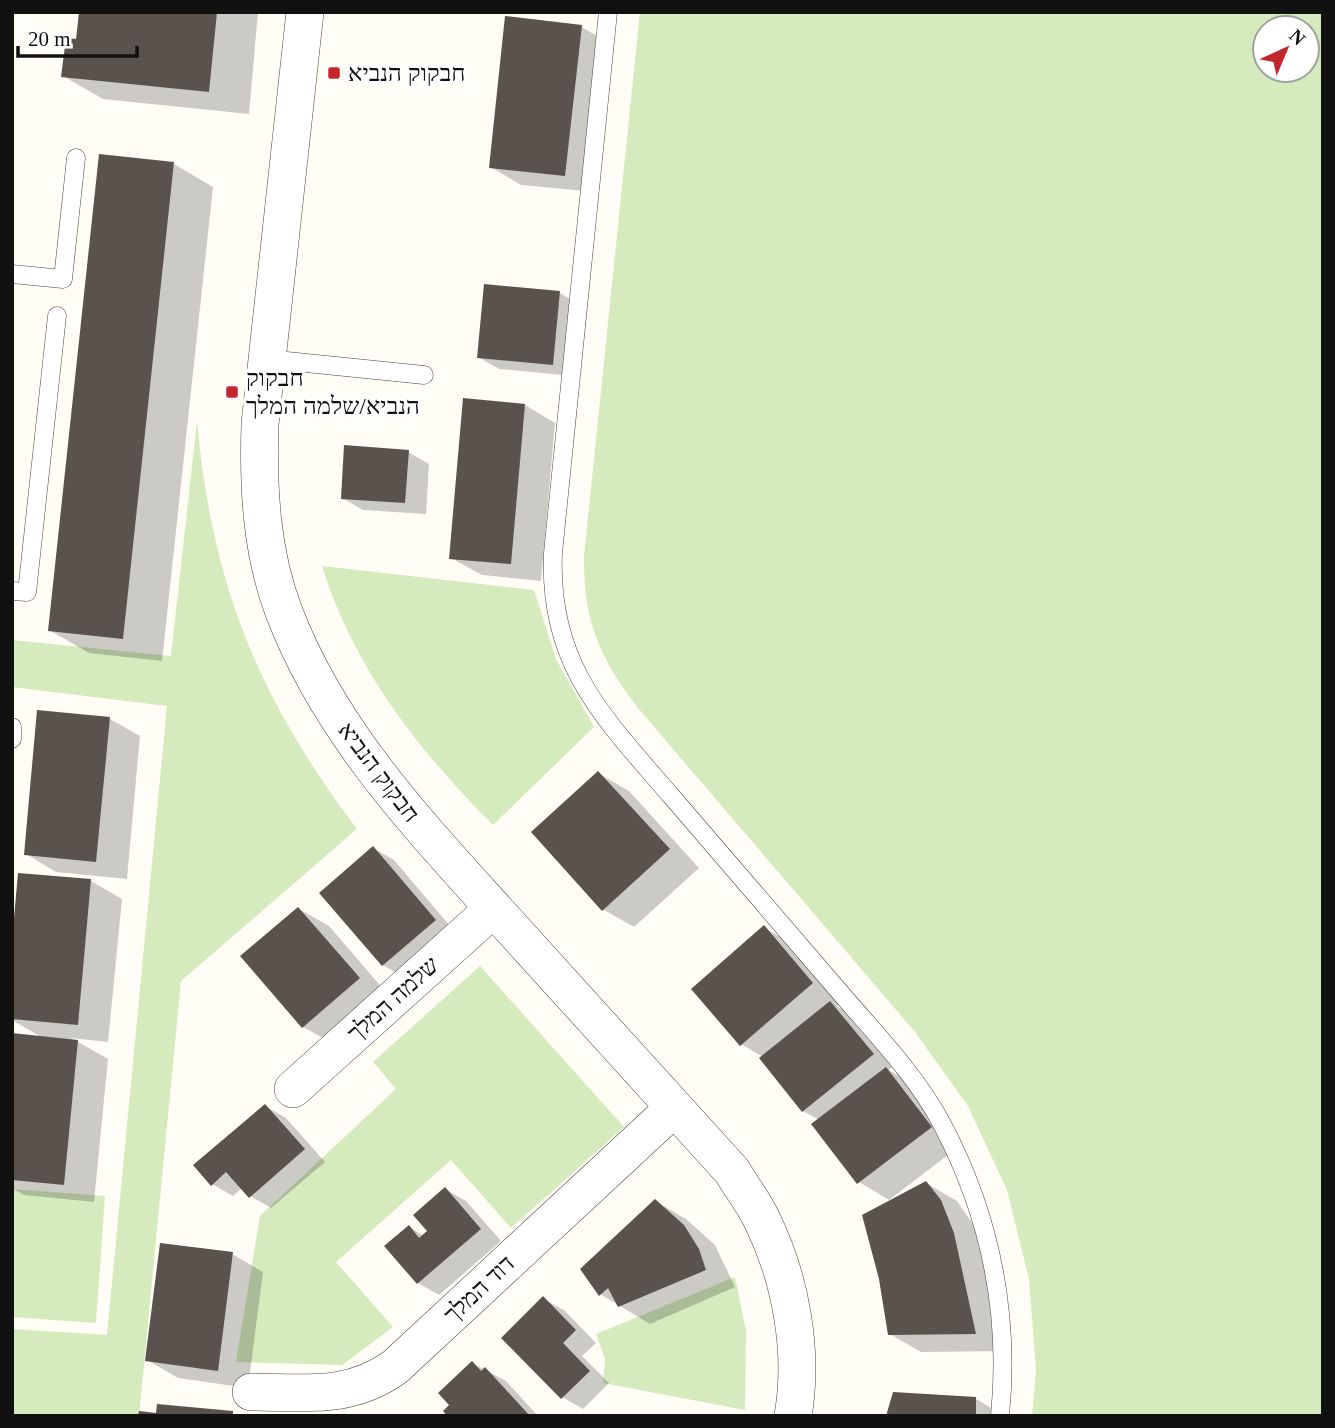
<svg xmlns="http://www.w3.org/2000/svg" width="1335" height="1428" font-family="'Times New Roman',Heebo,serif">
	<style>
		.green { fill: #d5ebbd; fill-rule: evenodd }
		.shadow { fill: #0003 }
		.building { fill: #5a524d }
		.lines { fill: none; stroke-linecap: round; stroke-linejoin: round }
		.lane-casing { stroke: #444; stroke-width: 19 }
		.street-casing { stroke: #444; stroke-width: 38 }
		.lane { stroke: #fff; stroke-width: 18 }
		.street { stroke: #fff; stroke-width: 37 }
		.poi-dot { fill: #c4262e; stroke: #fff; stroke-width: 2.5 }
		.labels { text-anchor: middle; stroke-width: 7; stroke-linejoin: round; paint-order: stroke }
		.poi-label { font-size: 24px; fill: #111; stroke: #fff; text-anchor: start }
		.street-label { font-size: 24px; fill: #111; stroke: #fff }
	</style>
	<rect width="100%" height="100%" fill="#fffdf5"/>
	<!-- green -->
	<g class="green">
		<path d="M640,12H1323V1416H1032L1036,1370L1029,1279L1007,1190L968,1106L915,1032L638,708C599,657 583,620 584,556ZM1307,28V70H1265V28Z"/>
		<path d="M197,421C212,585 258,698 357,829L181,981L139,1416H12V1329L107,1335L167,706L12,687V640L171,656Z"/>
		<path d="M322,566L534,590L556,659L594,727L493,825C418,750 354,668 322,566Z"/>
		<path d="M480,966L624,1127L511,1228L451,1160L336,1262L393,1327L342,1365L236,1362L260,1216L396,1089L373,1062Z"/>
		<path d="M12,1189L105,1196L96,1323L12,1317Z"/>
		<path d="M735,1277L746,1331L745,1410L603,1383L605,1359L596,1334Z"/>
	</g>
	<!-- shadow -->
	<g class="shadow">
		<path d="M115,12H258L249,114L103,99L63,76L78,41Z"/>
		<path d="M581,27L612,44L596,192L521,185L491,167Z"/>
		<path d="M174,164L213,187L162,661L89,653L49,630Z"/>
		<path d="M560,293L580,305L573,376L499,369L478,357Z"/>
		<path d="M525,405L555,423L541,581L482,575L451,558Z"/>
		<path d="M408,452L429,464L426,514L363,510L342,498Z"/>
		<path d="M110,719L140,736L127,879L56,872L26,854Z"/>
		<path d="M598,773L629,791L699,868L634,927L604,910L534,832Z"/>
		<path d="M373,848L394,860L455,932L403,977L383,965Z"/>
		<path d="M20,875L91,881L122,899L108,1042L71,1038L108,1059L94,1202L24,1195L12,1188V1035L43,1038L12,1020V959Z"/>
		<path d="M299,909L329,926L390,997L334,1044L303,1027Z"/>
		<path d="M764,928L795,945L843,1001L837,1006L851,1015L893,1067L889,1070L917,1087L961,1145L889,1200L859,1182L819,1120L803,1111L763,1057L741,1044Z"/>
		<path d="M265,1106L286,1118L325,1162L271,1208L250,1196L242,1188L233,1196L212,1184Z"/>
		<path d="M926,1183L957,1201L975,1227L1006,1351L921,1352L890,1334Z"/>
		<path d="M445,1189L466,1201L501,1241L439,1295L418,1283L409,1227L424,1236L430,1231Z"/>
		<path d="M655,1201L686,1219L715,1245L735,1287L650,1324L600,1294Z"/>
		<path d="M232,1254L263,1272L248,1388L178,1378L147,1360Z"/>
		<path d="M543,1299L564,1310L596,1343L582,1356L609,1383L583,1409L562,1397Z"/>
		<path d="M472,1363L506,1381L538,1416H450L451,1405Z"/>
		<path d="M976,1399L1005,1416H888Z"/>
	</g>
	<!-- building -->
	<g class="building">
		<path d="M79,12H217L209,92L61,77L66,38L76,39Z"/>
		<path d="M505,16L582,25L565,176L489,168Z"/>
		<path d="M99,154L174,162L123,639L48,631Z"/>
		<path d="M484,284L560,291L553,365L477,358Z"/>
		<path d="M463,398L525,404L511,564L449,559Z"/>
		<path d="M344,445L409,450L405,503L341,499Z"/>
		<path d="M37,710L110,717L96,862L24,855Z"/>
		<path d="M598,771L670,849L602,911L531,832Z"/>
		<path d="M373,846L436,920L382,966L319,893Z"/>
		<path d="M18,873L91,879L78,1025L12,1019V940Z"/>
		<path d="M298,907L360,978L302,1028L240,956Z"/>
		<path d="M764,925L813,983L740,1046L691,989Z"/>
		<path d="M830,1001L874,1054L802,1112L759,1058Z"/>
		<path d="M12,1033L78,1040L64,1185L12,1180Z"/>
		<path d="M886,1067L932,1127L857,1184L811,1124Z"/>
		<path d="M265,1104L305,1149L249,1198L226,1172L211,1186L193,1165Z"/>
		<path d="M926,1181L941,1200L954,1233L976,1334L888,1335L879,1279L862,1215Z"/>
		<path d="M445,1187L481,1229L417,1284L384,1246L409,1225L419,1238L427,1231L413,1215Z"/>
		<path d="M655,1199L684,1225L699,1249L706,1270L618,1307L608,1288L599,1296L580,1269Z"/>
		<path d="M160,1243L233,1252L218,1371L145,1361Z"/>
		<path d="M543,1296L576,1330L563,1343L590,1371L561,1399L501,1338Z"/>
		<path d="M472,1361L481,1371L485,1367L530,1416H447L443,1411L449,1405L438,1393Z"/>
		<path d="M893,1392L976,1397V1416H886Z"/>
		<path d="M157,1404L233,1411V1416H138L139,1411L156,1413Z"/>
	</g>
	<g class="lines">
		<!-- lane casing -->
		<g class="lane-casing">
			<g id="lane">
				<path d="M608,12L553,553C548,665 604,718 672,797C727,861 783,926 838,990C873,1031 917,1076 942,1124C990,1215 1010,1314 1000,1416"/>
				<path d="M12,274L63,279L76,158"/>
				<path d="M267,359L424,375"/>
				<path d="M12,591L27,592L57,316"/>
				<path d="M12,727V739"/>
			</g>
		</g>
		<!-- street casing -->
		<g class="street-casing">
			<g id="street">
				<path d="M305,12L260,424C258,487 261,552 284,612C329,730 414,820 497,912C575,999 654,1085 732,1171C742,1188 755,1204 763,1222C791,1280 804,1352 793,1416"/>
				<path d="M293,1089L493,909"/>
				<path d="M251,1392C305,1392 349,1400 395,1367L673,1109"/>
			</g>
		</g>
		<!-- lane -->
		<use href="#lane" class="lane"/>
		<!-- street -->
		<use href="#street" class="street"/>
	</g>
	<!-- markers -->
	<g class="poi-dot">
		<rect x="327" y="66" width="14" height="14" rx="3.5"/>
		<rect x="225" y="385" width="14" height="14" rx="3.5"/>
	</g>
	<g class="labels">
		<!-- poi labels -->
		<g class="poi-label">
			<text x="348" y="81">חבקוק הנביא</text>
			<text x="246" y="386">חבקוק<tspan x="246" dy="28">הנביא/שלמה המלך</tspan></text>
		</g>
		<!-- street labels -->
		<g class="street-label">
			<text transform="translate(379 772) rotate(53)" y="8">חבקוק הנביא</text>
			<text transform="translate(393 999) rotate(-42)" y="8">שלמה המלך</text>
			<text transform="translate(479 1289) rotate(-43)" y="8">דוד המלך</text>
		</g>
	</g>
	<!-- border -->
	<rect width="1335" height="1428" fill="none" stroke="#111111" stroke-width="28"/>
	<!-- north arrow -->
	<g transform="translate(1286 49) rotate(44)"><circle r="33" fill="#ffffff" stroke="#a0a0a0" stroke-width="2"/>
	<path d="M0-5L12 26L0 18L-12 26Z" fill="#c4262e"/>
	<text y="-10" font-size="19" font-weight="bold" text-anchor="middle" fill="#111111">N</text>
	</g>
	<!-- scale -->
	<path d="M18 46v10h119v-10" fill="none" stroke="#111111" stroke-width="3.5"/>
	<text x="28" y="46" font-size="21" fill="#111111" stroke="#ffffff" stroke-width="5" paint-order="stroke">20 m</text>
</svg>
